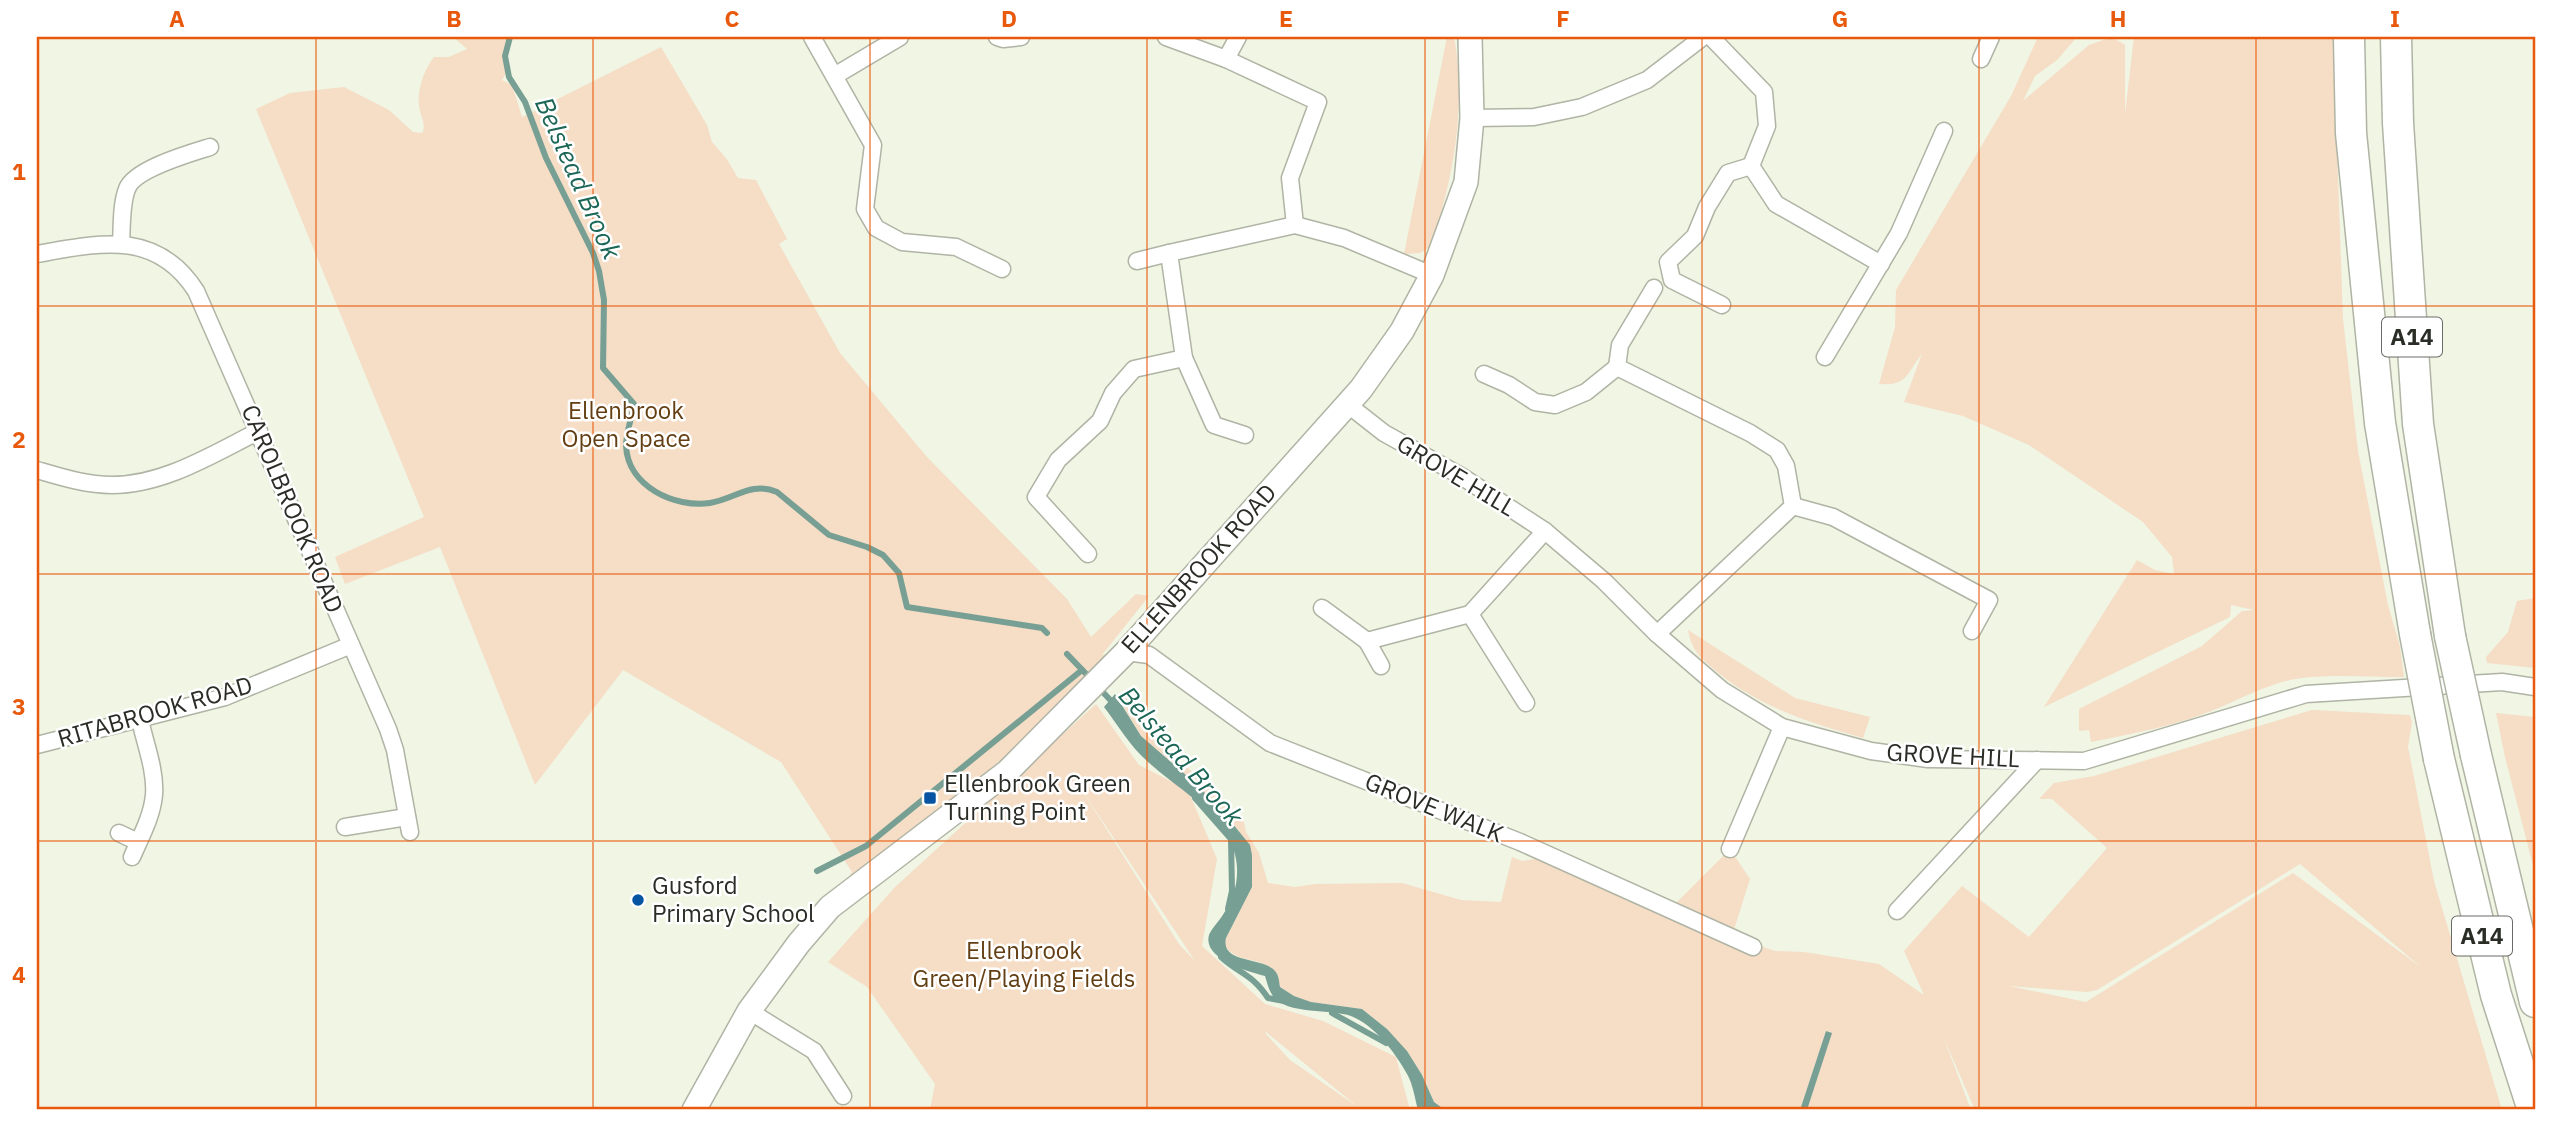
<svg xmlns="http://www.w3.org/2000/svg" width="2572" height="1147" font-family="'IBM Plex Sans',sans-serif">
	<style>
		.green { fill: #f5ddc6; fill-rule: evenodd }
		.water { fill: #779f93 }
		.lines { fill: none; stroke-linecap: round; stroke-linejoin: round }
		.stream { stroke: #779f93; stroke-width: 6 }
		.street-casing { stroke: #afb4a4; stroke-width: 19 }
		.secondary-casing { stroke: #afb4a4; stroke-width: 26 }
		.highway-casing { stroke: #afb4a4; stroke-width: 33 }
		.street { stroke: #fff; stroke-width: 16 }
		.secondary { stroke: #fff; stroke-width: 23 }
		.highway { stroke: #fff; stroke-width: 30 }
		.highway-bridge-casing { stroke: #afb4a4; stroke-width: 33; stroke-linecap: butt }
		.highway-bridge { stroke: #fff; stroke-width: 30 }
		.grid { fill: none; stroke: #e8590c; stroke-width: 2; stroke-opacity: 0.55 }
		.poi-dot { fill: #0754a3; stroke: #fff; stroke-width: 2.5 }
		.labels { text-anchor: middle; stroke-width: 5; stroke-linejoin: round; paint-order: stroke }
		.shield { fill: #fff; stroke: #6a6b67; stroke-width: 2 }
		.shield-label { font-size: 23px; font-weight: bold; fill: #2a2c26 }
		.park-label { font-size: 24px; fill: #633e12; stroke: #fff }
		.street-label { font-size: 24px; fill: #2a2c26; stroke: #fff }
		.poi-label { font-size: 24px; fill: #2a2c26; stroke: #fff; text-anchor: start }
		.water-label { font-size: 26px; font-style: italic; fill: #1b6655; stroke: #fff }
		.neatline { fill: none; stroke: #e8590c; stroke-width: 2.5 }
		.grid-label { font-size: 23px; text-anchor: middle; font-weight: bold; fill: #e8590c }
	</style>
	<rect width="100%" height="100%" fill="#f0f5e4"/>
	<!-- green -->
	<g class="green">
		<path d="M453,37H511C505,51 512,68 502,80L512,85L522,117L661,47L707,125L712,142L726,158L738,178L756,180L787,239L779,244L840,353L927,457L1067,599L1091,637L1136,594L1149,596L1102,655L1126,652L830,907L852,872L781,762L623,670L535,785L440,547L345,584L335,557L424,517L256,109L290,93L344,87L389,110L413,132L422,133C427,124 420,116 419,106C417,89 424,70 434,57H449L467,49Z"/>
		<path d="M1447,37H1454C1467,105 1453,182 1430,247L1420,253L1404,254Z"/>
		<path d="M2038,37H2077L2057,60L2035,76L2023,101L2089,45L2112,37L2125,45V114L2134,37H2333L2343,319L2358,451L2388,605L2400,647L2404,677C2371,677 2335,674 2302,678C2274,681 2246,696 2221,707C2180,725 2135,733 2091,742L2089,730L2079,731V709L2202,646L2242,611L2254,610L2231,605L2230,617L2044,707L2137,560L2155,570L2174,574L2172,557L2143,522L2029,445L1963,416L1904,402L1922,354C1906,374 1908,386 1879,384L1895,327L1896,290L2011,96Z"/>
		<path d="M2535,598V668L2487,663L2486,657L2508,632L2517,601Z"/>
		<path d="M1688,630L1795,698L1870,717L1863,738C1812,723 1764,709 1721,675C1704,661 1692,653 1688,630Z"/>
		<path d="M1128,693L1170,753L1214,790L1244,822L1246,832L1259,853L1268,883L1295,887L1315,884L1402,883L1461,900L1501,902L1512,857L1522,861L1535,859L1545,862L1600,888L1712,930L1669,910L1730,849L1750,879L1732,936L1775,951L1804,952L1879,964L1924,995L1904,951L1962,886L2029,937L2107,848L2052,799H2039L2054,783L2094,776L2312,710L2410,715L2412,722L2408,747L2434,881L2502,1110H1975L1943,1036L1971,1110H1807L1831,1033L1826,1031L1800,1110H1445L1434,1102L1422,1075L1387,1029L1362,1009L1311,1002L1294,996L1280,987L1277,974C1273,971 1268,966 1263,964C1249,957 1234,961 1224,944L1226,938L1252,887L1239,831L1228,818L1219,812L1201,788L1141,736L1120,701ZM2300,864L2422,968L2293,873L2086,1002L2009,986L2087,992L2097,990Z"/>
		<path d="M1096,704L1139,765L1188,790L1217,859L1202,946L1265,1004L1323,1021L1396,1057L1410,1110H930L935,1084L867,987L828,962L895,887ZM1078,784L1195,961L1179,944ZM1265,1033L1266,1032L1358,1107L1290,1060Z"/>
		<path d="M2496,713L2535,717V873L2505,757Z"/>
	</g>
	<!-- water -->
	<g class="water">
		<path d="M1115,694L1141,736L1201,788L1219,812L1228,818L1250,845L1252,855V887L1226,938C1220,964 1264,957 1275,971C1279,975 1279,982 1280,987L1294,996L1311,1002L1362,1009L1387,1029L1407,1051L1422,1075L1434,1102L1445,1110H1418C1415,1099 1413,1084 1407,1074C1395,1052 1374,1025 1351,1016C1333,1009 1286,1015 1273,996C1269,991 1267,982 1265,976C1250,972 1202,959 1209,935C1212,928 1220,920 1224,913C1238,893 1242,864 1230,842C1212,805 1176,788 1147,761C1130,746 1117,724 1104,707Z"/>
		<path d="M1826,1031L1832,1033L1807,1110H1800Z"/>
	</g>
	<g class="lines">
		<!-- stream -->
		<g class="stream">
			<path d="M510,37L505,56L509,77L525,102L546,158L593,253L599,271L604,300L603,368L634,404C632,417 626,433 626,446C628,487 675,508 710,503C735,499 751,481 777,492L829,535L867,547L883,555L899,573L907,607L1042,628L1047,633"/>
			<path d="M1067,654L1091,679"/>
			<path d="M1098,687L1115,705"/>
			<path d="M1195,798L1231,839L1232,891L1228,909"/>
			<path d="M817,871L866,846L1082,670"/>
			<path d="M1221,957C1241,975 1252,974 1268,998L1284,1001"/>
			<path d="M1332,1013L1386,1043"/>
		</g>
		<!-- street casing -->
		<g class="street-casing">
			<g id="street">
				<path d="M812,37L873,145L865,209L876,228L902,242L956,247L1002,269"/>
				<path d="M997,37L1003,39L1021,37"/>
				<path d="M1166,37L1226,59L1318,102L1290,178L1295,225"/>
				<path d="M1711,37L1764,92L1767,126L1751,166L1776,204L1881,264"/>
				<path d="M1226,59L1238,37"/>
				<path d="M1981,59L1991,37"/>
				<path d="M836,75L900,37"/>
				<path d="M1472,118L1534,117L1582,107L1647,80L1703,37"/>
				<path d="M121,244C122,227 121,204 127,189C134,169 191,153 210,147"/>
				<path d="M37,254C99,243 156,229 196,291L388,729L395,750L410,832"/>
				<path d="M1137,261L1169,253"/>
				<path d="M1654,288L1620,345L1617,367L1750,433L1777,450L1786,466L1793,506L1657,634"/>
				<path d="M1722,305L1672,280L1668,262L1695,236L1707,207L1728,173L1751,166"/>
				<path d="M1825,357L1899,233L1944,131"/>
				<path d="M1184,358L1214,425L1245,435"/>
				<path d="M1484,374L1509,385L1535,402L1555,405L1586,392L1617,367"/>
				<path d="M1347,404L1384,433L1461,476L1545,531L1604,581L1657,634L1722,690L1782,727L1871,751L1928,759L2084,761L2306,694L2502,682L2535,687"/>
				<path d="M37,470C61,477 86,485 112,485C164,485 213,454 259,431"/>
				<path d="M1793,506L1833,517L1989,600L1972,631"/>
				<path d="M1088,554L1036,497L1058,460L1100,421L1113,393L1134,369L1184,358L1169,253L1295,225L1344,238L1432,275"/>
				<path d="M1322,608L1367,641L1470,614L1545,531"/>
				<path d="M1470,614L1526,703"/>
				<path d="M1367,641L1381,666"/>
				<path d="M1126,652L1149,655L1270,743L1520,842L1753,947"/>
				<path d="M37,745L225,697L351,645"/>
				<path d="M345,827L407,817"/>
				<path d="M119,833L138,842"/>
				<path d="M1730,849L1782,727"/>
				<path d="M132,857C140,838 152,817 154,795C156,771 145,743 140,720"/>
				<path d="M1897,911L2037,760"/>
				<path d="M749,1011L814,1051L843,1096"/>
			</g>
		</g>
		<!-- secondary casing -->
		<g class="secondary-casing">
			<path id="secondary" d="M694,1110L749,1011L799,943L830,907L1007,772L1126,652L1361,389L1402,331L1432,275L1466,182L1472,118L1470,37"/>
		</g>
		<!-- highway casing -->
		<g class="highway-casing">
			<g id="highway">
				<path d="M2349,37L2351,133L2380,423L2415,634"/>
				<path d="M2396,37L2398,123L2418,424L2450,636"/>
				<path d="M2476,755L2535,1002"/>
				<path d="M2439,759L2496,995L2533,1110"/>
			</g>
		</g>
		<!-- street -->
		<use href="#street" class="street"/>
		<!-- secondary -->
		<use href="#secondary" class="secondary"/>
		<!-- highway -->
		<use href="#highway" class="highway"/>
		<!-- highway-bridge casing -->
		<g class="highway-bridge-casing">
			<g id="highway-bridge">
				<path d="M2415,634L2439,759"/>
				<path d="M2450,636L2476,755"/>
			</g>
		</g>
		<!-- highway-bridge -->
		<use href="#highway-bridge" class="highway-bridge"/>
	</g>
	<!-- grid -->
	<path class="grid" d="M316,37V1110M593,37V1110M870,37V1110M1147,37V1110M1425,37V1110M1702,37V1110M1979,37V1110M2256,37V1110M37,306H2535M37,574H2535M37,841H2535"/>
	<!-- markers -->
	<g class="poi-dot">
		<rect x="923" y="791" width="14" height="14" rx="3.5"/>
		<circle cx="638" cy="900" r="7"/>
	</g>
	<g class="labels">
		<!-- shield labels -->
		<g class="shield">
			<rect x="2382" y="317.5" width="60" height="39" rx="5"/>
			<rect x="2452" y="916.5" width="60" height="39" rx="5"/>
		</g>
		<g class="shield-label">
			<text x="2412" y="345">A14</text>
			<text x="2482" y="944">A14</text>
		</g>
		<!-- park labels -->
		<g class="park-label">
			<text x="626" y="419">Ellenbrook<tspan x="626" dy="28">Open Space</tspan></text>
			<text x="1024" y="959">Ellenbrook<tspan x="1024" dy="28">Green/Playing Fields</tspan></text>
		</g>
		<!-- street labels -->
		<g class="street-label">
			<text transform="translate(1456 476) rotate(31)" y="8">GROVE HILL</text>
			<text transform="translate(292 509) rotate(67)" y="8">CAROLBROOK ROAD</text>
			<text transform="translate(1199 569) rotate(-48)" y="8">ELLENBROOK ROAD</text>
			<text transform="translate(155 712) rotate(-16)" y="8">RITABROOK ROAD</text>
			<text transform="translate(1953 756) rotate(3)" y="8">GROVE HILL</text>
			<text transform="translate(1434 808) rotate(22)" y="8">GROVE WALK</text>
		</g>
		<!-- poi labels -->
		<g class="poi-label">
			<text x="944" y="792">Ellenbrook Green<tspan x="944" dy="28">Turning Point</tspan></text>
			<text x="652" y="894">Gusford<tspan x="652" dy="28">Primary School</tspan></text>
		</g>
		<!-- water labels -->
		<g class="water-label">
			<text transform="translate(578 178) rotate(66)" y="9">Belstead Brook</text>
			<text transform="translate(1181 756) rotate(49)" y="9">Belstead Brook</text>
		</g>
	</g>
	<!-- border -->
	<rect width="2572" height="1147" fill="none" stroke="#ffffff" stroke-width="77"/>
	<rect x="38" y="38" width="2496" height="1070" class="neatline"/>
	<g class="grid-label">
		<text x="177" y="27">A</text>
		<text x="454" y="27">B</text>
		<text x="732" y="27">C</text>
		<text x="1009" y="27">D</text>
		<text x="1286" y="27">E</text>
		<text x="1563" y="27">F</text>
		<text x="1840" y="27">G</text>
		<text x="2118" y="27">H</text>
		<text x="2395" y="27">I</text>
		<text x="19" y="180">1</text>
		<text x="19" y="448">2</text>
		<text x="19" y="715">3</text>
		<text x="19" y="983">4</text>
	</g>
</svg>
